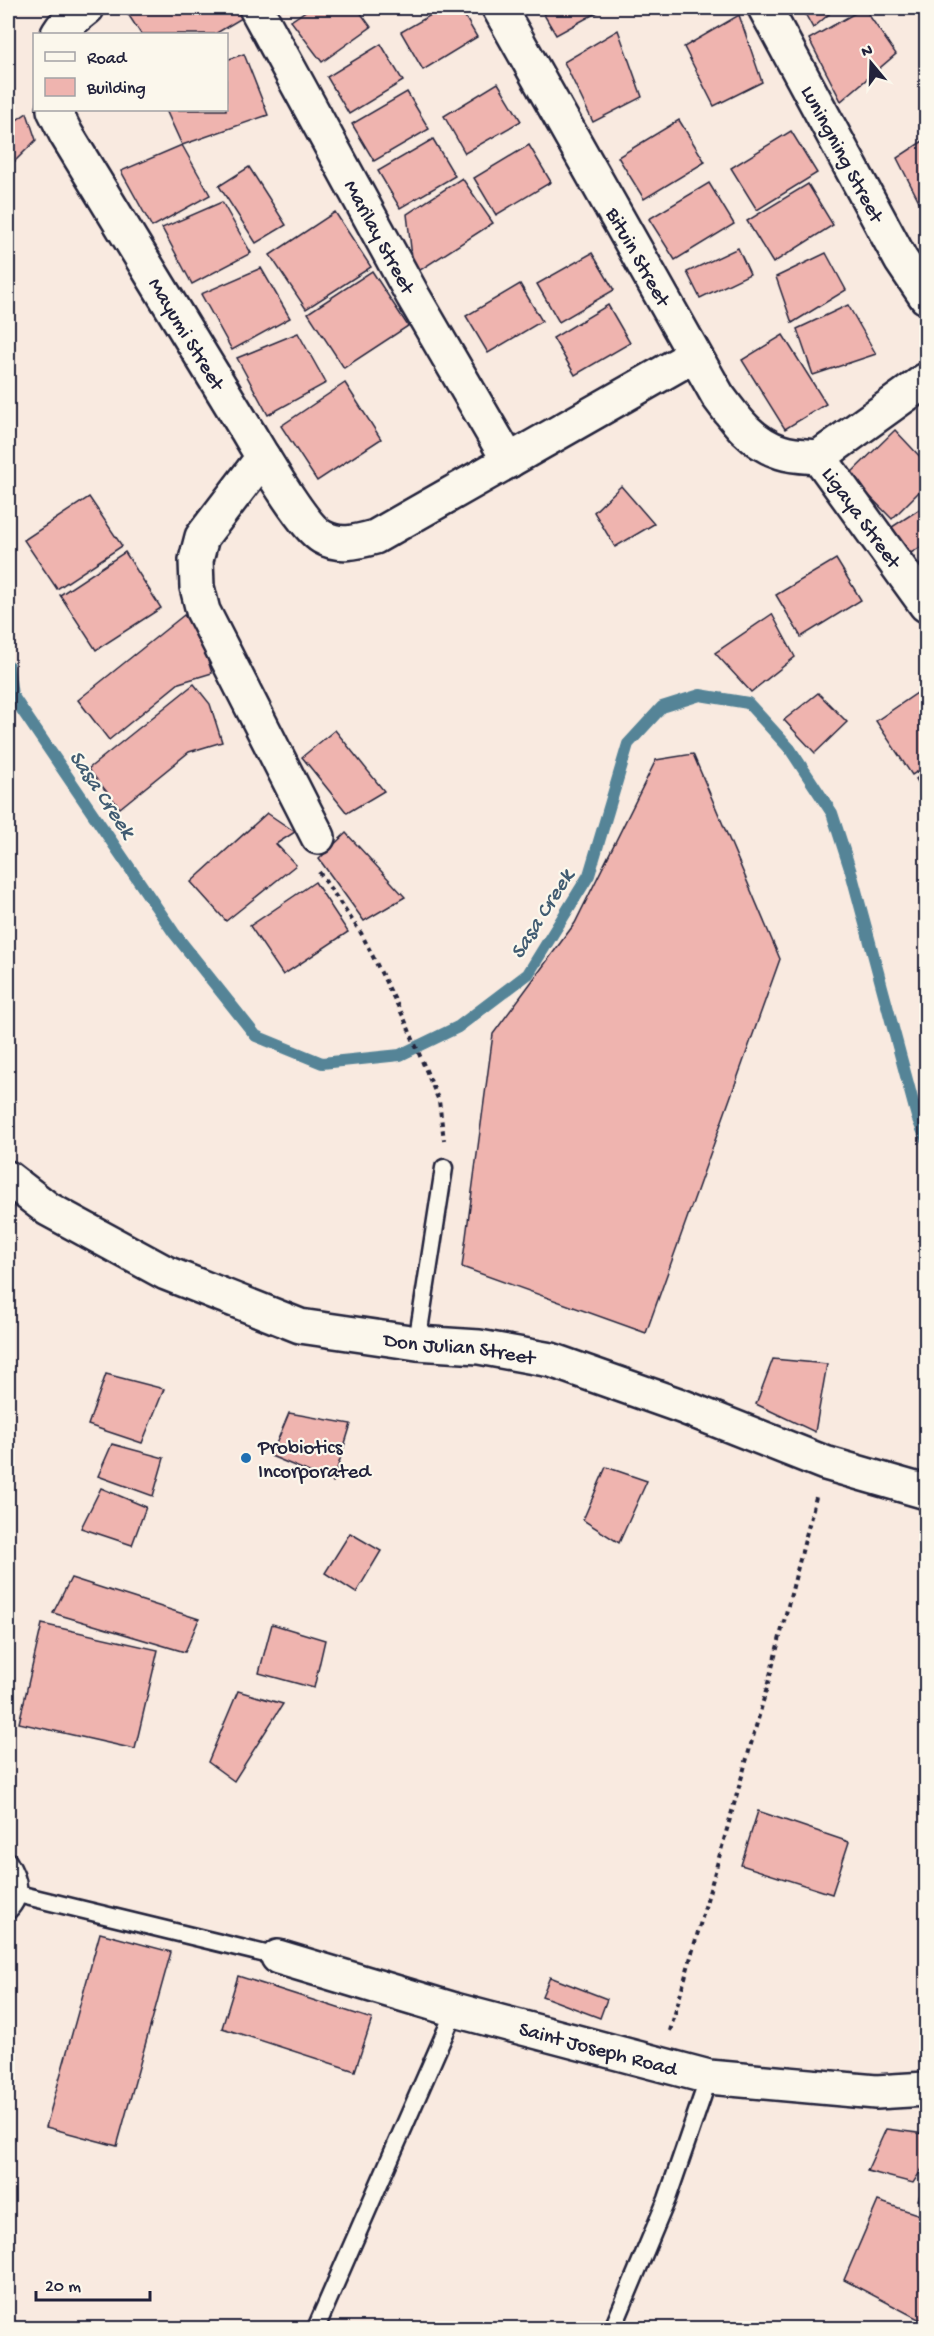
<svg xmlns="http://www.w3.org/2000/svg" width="934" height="2336" font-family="'Gochi Hand',sans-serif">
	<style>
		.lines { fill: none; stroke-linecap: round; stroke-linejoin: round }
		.stream { stroke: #558497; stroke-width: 12 }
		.building { fill: #efb4af; stroke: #22223b; stroke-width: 1.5 }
		.lane-casing { stroke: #22223b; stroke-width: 21 }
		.street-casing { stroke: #22223b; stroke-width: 38 }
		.path { stroke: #22223b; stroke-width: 4; stroke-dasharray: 4.5 4.5; stroke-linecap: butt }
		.lane { stroke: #fbf7ec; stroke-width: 16 }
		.street { stroke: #fbf7ec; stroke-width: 33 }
		.poi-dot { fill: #1f6fb2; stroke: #fbf7ec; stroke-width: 2 }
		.labels { text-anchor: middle; stroke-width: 4.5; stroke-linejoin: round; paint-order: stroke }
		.street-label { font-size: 21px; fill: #22223b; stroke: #fbf7ec }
		.poi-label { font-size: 21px; fill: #22223b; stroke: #fbf7ec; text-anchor: start }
		.water-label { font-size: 22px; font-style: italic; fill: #405b71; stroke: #fbf7ec }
	</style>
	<rect width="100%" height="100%" fill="#f9eae0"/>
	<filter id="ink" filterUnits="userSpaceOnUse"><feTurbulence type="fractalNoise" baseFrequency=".0167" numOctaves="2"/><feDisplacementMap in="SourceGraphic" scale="12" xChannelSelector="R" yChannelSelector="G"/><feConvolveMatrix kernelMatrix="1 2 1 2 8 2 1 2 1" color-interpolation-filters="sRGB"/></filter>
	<g filter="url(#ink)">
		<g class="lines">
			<!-- stream -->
			<path class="stream" d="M8,665L12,695L174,933L256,1036L322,1063L400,1055L458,1027L528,974L589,875L628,744L662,707L700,695L748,703L790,749L832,813L851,872L917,1117L926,1139"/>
		</g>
		<!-- building -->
		<g class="building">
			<path d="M124,8H236L242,18L215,34H141Z"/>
			<path d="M310,8H357L371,27L322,62L291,21Z"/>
			<path d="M390,8H404L394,13Z"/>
			<path d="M443,8H460L477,37L423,70L401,32Z"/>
			<path d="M540,8H605L556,35Z"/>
			<path d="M802,8H836L813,28Z"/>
			<path d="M864,8L896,54L841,101L809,39Z"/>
			<path d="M739,15L762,82L714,106L684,47Z"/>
			<path d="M618,30L642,97L593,122L564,62Z"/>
			<path d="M381,44L403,81L349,114L327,77Z"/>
			<path d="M244,54L268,115L182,145L166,110H226V60Z"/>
			<path d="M498,83L521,121L465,153L444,116Z"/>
			<path d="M407,92L429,129L374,161L352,124Z"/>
			<path d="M27,113L36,140L8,168V126Z"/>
			<path d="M679,120L705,162L644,199L618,157Z"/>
			<path d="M791,131L817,173L757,210L731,168Z"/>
			<path d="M433,139L455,176L400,208L378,171Z"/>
			<path d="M926,139V215L897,158Z"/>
			<path d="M182,145L210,195L152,227L121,171Z"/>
			<path d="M529,145L551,182L496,215L474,178Z"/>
			<path d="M249,167L286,225L256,243L219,186Z"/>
			<path d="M462,178L493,223L414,274L407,214Z"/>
			<path d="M709,183L734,224L675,260L649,219Z"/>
			<path d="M808,184L833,225L773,263L747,221Z"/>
			<path d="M222,202L251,253L192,284L162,228Z"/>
			<path d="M335,212L371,267L306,309L270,255Z"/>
			<path d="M738,248L750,274L700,298L687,272Z"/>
			<path d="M592,253L614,290L559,322L537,284Z"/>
			<path d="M826,253L846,290L792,323L776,277Z"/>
			<path d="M261,268L290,318L232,350L201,294Z"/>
			<path d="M372,271L408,326L344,368L308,313Z"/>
			<path d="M520,284L542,321L488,353L466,316Z"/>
			<path d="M608,305L630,343L575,375L553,338Z"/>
			<path d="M848,305L876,354L813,375L797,329Z"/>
			<path d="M298,333L326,383L268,415L237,358Z"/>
			<path d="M783,335L826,404L785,429L742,360Z"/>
			<path d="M345,383L381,439L317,481L281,426Z"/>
			<path d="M895,430L926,463V485L892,519L849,475Z"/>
			<path d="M621,486L654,524L615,547L594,512Z"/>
			<path d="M89,497L122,546L57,589L24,540Z"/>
			<path d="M926,505V544L909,554L892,527Z"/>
			<path d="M125,552L161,608L96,650L60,595Z"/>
			<path d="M836,559L861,600L801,637L776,595Z"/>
			<path d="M772,614L795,657L751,692L715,653Z"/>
			<path d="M184,615L200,636L212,673L179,683L109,740L78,700Z"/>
			<path d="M194,684L210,704L222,742L189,752L120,808L88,769Z"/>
			<path d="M926,687V766L912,775L876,721Z"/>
			<path d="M818,693L847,722L815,753L784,720Z"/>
			<path d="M335,730L384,791L347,813L302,757Z"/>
			<path d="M693,754L780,959L646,1333L462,1267L493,1034L575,923L656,760Z"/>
			<path d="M926,771V795L916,779Z"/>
			<path d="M267,813L295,832L276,844L296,865L226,921L191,882Z"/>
			<path d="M346,833L405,897L364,921L319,859Z"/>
			<path d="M315,882L348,932L283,975L250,926Z"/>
			<path d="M773,1359L827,1364L815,1432L756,1404Z"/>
			<path d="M106,1374L164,1389L142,1443L88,1425Z"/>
			<path d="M289,1413L351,1424L333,1482L271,1456Z"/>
			<path d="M112,1444L164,1458L153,1496L98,1476Z"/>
			<path d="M606,1467L647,1481L619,1543L583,1520Z"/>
			<path d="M101,1488L146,1507L132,1545L81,1528Z"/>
			<path d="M350,1533L381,1551L356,1593L325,1573Z"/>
			<path d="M71,1578L199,1619L185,1652L53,1613Z"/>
			<path d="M42,1624L158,1650L135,1749L19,1723Z"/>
			<path d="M272,1624L325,1640L314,1688L259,1673Z"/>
			<path d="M238,1691L283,1704L234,1781L208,1762Z"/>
			<path d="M758,1811L849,1842L832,1894L741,1865Z"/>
			<path d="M100,1933L171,1952L117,2146L46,2127Z"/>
			<path d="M238,1976L372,2019L355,2071L222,2028Z"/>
			<path d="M550,1977L607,1999L600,2018L542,1996Z"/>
			<path d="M886,2129L926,2134V2163L913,2183L867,2171Z"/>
			<path d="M926,2180V2202L918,2200Z"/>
			<path d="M878,2201L926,2217V2323L844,2280Z"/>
		</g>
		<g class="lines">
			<!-- lane casing -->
			<g class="lane-casing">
				<g id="lane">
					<path d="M417,1343L444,1168"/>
					<path d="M8,1861C19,1879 24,1895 8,1911"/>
					<path d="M18,1894L278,1957"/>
					<path d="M316,2328L455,2010"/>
					<path d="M613,2328L667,2199L709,2077"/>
				</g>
			</g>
			<!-- street casing -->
			<g class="street-casing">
				<g id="street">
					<path id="s1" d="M256,8L413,296L509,461"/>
					<path id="s2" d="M499,8L718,396C735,419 752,443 781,452C793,456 807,456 819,457"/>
					<path id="s3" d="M765,8L901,260L926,297"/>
					<path d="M58,34L62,28L87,8"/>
					<path id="s4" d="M54,110L66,134C126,232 186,331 246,429C260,452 302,526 322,537C339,547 357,542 375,537L693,356"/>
					<path d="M263,457L202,537L196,560L197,587L203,611L318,837"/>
					<path id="s5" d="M819,457L926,605"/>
					<path d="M819,457L926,380"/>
					<path id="s6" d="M8,1178L48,1209L166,1273L300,1326L417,1343L479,1347L551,1360L681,1406L825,1463L926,1492"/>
					<path id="s7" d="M278,1957L455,2010L709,2077L876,2092L926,2089"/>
				</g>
			</g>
			<!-- path -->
			<g class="path">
				<path d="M319,872L361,933L404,1018L439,1101L444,1140"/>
				<path d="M670,2031L766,1691L816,1497"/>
			</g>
			<!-- lane -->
			<use href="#lane" class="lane"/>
			<!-- street -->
			<use href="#street" class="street"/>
		</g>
	</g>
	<!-- markers -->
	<circle class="poi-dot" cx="246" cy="1458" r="6"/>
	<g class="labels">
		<!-- street labels -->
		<g class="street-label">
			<text dy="7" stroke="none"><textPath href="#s3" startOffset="165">Luningning Street</textPath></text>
			<text dy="7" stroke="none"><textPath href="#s1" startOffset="260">Marilay Street</textPath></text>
			<text dy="7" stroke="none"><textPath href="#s2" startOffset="285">Bituin Street</textPath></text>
			<text dy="7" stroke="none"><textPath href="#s4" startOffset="260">Mayumi Street</textPath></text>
			<text dy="7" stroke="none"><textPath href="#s5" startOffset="74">Ligaya Street</textPath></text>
			<text dy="7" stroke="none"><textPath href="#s6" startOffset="490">Don Julian Street</textPath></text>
			<text dy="7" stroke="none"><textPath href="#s7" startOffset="333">Saint Joseph Road</textPath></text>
		</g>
		<!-- poi labels -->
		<g class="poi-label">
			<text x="258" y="1453">Probiotics<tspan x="258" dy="24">Incorporated</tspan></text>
		</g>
		<!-- water labels -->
		<g class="water-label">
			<text transform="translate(104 793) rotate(56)" y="8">Sasa Creek</text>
			<text transform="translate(540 913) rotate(-58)" y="8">Sasa Creek</text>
		</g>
	</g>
	<!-- margin -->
	<rect width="934" height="2336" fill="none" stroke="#fbf7ec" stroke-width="30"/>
	<rect x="15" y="15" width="904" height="2306" fill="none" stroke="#22223b" stroke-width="2" filter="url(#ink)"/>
	<!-- legend -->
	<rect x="33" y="33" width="195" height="78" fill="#fbf7ec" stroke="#a4a2a5" stroke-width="1.5"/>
	<rect x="45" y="52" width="30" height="9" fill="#fbf7ec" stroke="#a4a2a5" stroke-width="1.5"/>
	<text x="87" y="63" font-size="18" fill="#22223b">Road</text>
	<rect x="45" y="78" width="30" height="18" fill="#efb4af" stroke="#a4a2a5" stroke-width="1.5"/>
	<text x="87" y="93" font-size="18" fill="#22223b">Building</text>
	<!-- north arrow -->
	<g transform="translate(871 63) rotate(341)" stroke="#fbf7ec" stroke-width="4.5" paint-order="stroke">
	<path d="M0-4.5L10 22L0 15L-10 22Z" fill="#22223b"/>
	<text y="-9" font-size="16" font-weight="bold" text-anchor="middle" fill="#22223b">N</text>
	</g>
	<!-- scale -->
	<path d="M36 2291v9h114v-9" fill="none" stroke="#22223b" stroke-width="3"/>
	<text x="45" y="2291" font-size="18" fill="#22223b" stroke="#fbf7ec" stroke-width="4.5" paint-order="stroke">20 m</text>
</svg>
